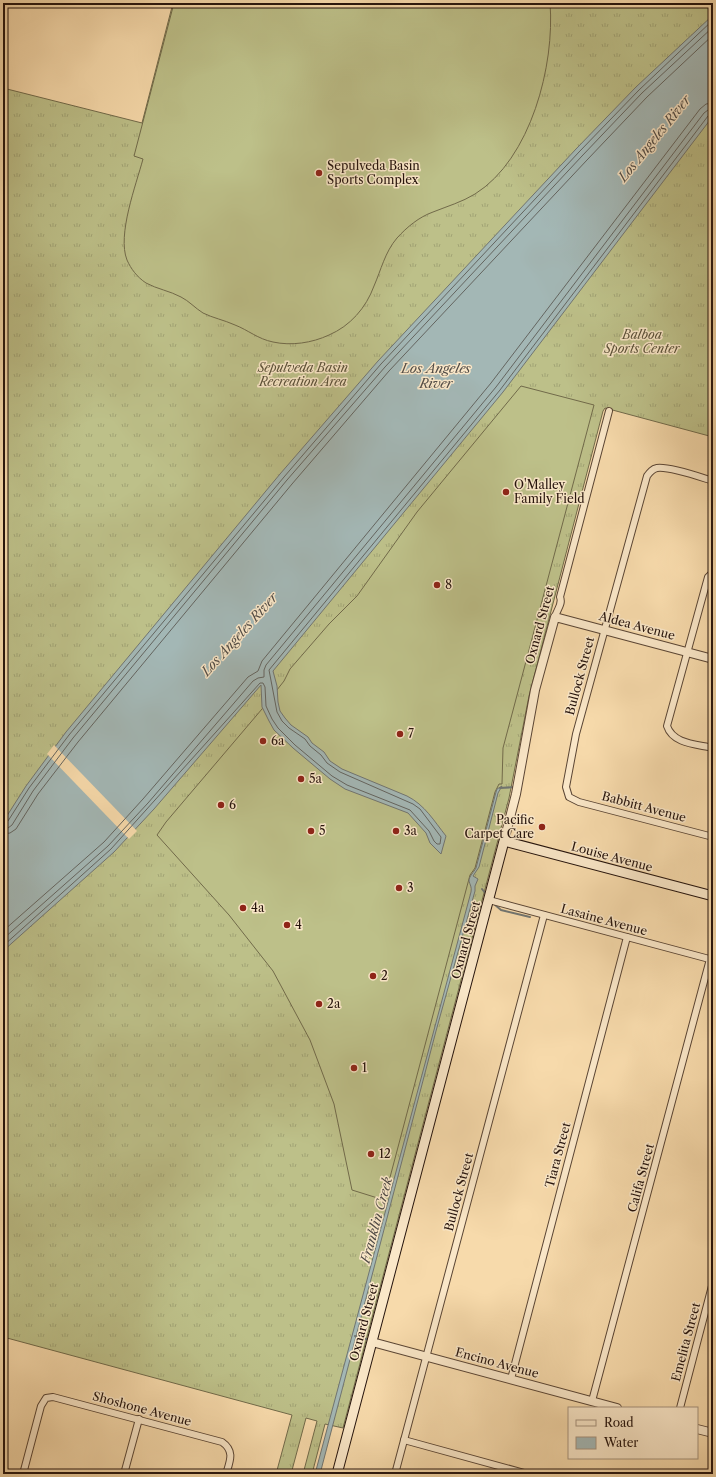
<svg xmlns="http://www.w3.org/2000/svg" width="716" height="1477" font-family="'Libre Caslon Text',serif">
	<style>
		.grass { fill: url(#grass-tufts); stroke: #716a4a }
		.pitch { fill: #bdc089; stroke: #716a4a }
		.water { fill: #a3b7b5; stroke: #717571 }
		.pier { fill: #f7daab }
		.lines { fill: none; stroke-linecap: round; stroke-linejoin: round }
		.shore { stroke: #646560; stroke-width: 1 }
		.stream { stroke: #717571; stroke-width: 2 }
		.minor-casing { stroke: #5a4534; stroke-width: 8 }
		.tertiary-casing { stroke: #5a4534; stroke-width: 10 }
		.secondary-casing { stroke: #25130c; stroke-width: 11 }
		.minor { stroke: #fae7c8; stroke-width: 6 }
		.tertiary { stroke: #fae7c8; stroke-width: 8 }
		.secondary { stroke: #fae7c8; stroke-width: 9 }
		.poi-dot { fill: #8f2418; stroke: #fae7c8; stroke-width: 1.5 }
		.labels { text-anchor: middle; stroke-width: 3; stroke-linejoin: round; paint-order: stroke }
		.poi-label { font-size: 12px; fill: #25130c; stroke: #fae7c8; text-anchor: start }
		.park-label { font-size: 12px; font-style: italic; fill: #5a5038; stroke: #fae7c8 }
		.street-label { font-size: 12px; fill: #25130c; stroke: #fae7c8 }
		.water-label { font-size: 13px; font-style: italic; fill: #514c47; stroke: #fae7c8 }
	</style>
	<defs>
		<pattern id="grass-tufts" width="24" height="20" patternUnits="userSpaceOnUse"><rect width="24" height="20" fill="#bdc089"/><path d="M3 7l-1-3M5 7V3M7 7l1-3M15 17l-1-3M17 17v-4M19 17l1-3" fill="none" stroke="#a2a475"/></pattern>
	</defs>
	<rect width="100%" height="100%" fill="#f7daab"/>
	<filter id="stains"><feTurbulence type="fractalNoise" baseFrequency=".005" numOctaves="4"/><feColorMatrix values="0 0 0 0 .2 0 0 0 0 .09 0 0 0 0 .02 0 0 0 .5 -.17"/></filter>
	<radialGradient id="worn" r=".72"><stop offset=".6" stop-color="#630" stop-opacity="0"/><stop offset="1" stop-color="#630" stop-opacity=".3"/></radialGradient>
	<!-- grass -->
	<path class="grass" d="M173,3H713V437L605,408L603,411L529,696L509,798L343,1428L325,1424L312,1474H303L317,1421L306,1418L291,1474H276L292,1415L7,1338L3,1354V88L142,123Z"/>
	<!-- pitch -->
	<g class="pitch">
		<path d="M174,3H550C555,65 531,159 475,194C462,202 448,206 433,212C419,217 407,227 397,238C385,252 381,270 374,286C366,308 350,326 329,335C312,343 291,346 273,342C258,339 248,330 235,325C224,320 213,318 203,313C195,308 189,301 181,297C170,291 157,289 146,283C137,277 131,269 127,260C117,235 136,185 143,159L134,156Z"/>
		<path d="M521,386L594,405L503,748L502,784H499L495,792L475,868L470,875L384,1200L352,1190L334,1104L310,1040L273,971L229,915L157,835L166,822L262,709L284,681L290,669L329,624L357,596L417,512Z"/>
	</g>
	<!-- water -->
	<g class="water">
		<path d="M713,15V116L503,392L273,671L277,686L278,702L280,711L285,718L291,725L308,737L312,743L324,752L330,761L342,769L407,796C425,805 434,821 446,836L441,854L430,843L426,833L408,813L345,789L330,779L293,748L274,730L269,721L262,707L261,685L154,809L114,852L3,951V822L26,786L66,732L280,474L378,361L576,149L636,87Z"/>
		<path d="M502,786L498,793L479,867L473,876L478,879L475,886V891L436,1031L320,1474H315L471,892C472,887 470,885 469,881C469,876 474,872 476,868L496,792L497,789Z"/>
	</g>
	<!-- pier -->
	<path class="pier" d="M54,745L137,831L129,839L47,754Z"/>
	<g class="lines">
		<!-- shore -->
		<g class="shore">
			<path d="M3,823L8,821L29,788L69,735L284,477L381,364L579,152L639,90L713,20"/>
			<path d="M3,828H8L12,825L33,791L73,738L287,480L385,367L582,156L642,93L713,27"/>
			<path d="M3,834L10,833L16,829L38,794L78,742L292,484L389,371L587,160L647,97L713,35"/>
			<path d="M3,931L104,842L143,799L248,677L258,671L262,661L491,383L700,109L706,104L713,103"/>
			<path d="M3,939L108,846L148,803L253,681L258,678L264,677V670L266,665L496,387L704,113L708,110L713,109"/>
			<path d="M3,946L111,849L260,683H263L265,687L266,706L272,719L278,728L295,745L332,776L347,785L410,810L429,831L434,841L437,844H440L441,837L420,809L413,804L340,772L327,763L321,755L310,746L305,739L289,728L282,721L277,712L269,670L500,390L708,116L713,114"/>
		</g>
		<!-- stream -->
		<g class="stream">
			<path d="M500,788L516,787"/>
			<path d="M482,889L486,894"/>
			<path d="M494,904L501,910L530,917"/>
			<path d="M355,1336L370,1340"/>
		</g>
		<!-- minor casing -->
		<g class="minor-casing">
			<g id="minor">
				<path d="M713,481C700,477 669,466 657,468C652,469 650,472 647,476L576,734L566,787L569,797L579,802L713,837"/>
				<path d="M713,572L708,577L667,726C673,744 696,744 713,748"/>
				<path d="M555,617C557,609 563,604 560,597L609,411"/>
				<path d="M489,900L713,960"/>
				<path d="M511,1379L627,937"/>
				<path d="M592,1401L710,959"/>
				<path d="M680,1408L713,1282"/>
				<path d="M404,1440L528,1474"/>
				<path d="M23,1474L41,1406L46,1398L53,1397L222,1442C235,1451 230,1461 226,1474"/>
				<path d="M124,1474L139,1419"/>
				<path d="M395,1474L544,915"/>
			</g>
		</g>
		<!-- tertiary casing -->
		<g class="tertiary-casing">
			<g id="tertiary">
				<path d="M504,841L516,794L535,690L555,617L713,659"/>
				<path d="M372,1342L617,1408"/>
				<path d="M697,1429L713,1433"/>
			</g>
		</g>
		<!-- secondary casing -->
		<g class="secondary-casing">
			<path id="secondary" d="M337,1474L504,841L713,896"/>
		</g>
		<!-- minor -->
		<use href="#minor" class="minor"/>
		<!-- tertiary -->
		<use href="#tertiary" class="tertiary"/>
		<!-- secondary -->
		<use href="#secondary" class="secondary"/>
	</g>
	<!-- markers -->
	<g class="poi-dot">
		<circle cx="319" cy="173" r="4"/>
		<circle cx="506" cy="492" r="4"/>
		<circle cx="437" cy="585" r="4"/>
		<circle cx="400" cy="734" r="4"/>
		<circle cx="263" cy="741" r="4"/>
		<circle cx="301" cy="779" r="4"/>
		<circle cx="221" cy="805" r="4"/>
		<circle cx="542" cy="827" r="4"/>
		<circle cx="311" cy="831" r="4"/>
		<circle cx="396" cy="831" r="4"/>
		<circle cx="399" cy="888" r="4"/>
		<circle cx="243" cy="908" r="4"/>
		<circle cx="287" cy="925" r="4"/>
		<circle cx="373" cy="976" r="4"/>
		<circle cx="319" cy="1004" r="4"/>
		<circle cx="354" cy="1068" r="4"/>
		<circle cx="371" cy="1154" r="4"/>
	</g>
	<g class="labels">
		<!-- poi labels -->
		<g class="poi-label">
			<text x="327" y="170">Sepulveda Basin<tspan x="327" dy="14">Sports Complex</tspan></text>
			<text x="514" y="489">O'Malley<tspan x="514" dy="14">Family Field</tspan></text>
			<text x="445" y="589">8</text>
			<text x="408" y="738">7</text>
			<text x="271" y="745">6a</text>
			<text x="309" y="783">5a</text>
			<text x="229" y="809">6</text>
			<text x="534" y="824" text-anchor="end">Pacific<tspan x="534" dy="14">Carpet Care</tspan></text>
			<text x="319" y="835">5</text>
			<text x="404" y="835">3a</text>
			<text x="407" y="892">3</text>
			<text x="251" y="912">4a</text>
			<text x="295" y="929">4</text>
			<text x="381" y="980">2</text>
			<text x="327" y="1008">2a</text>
			<text x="362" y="1072">1</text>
			<text x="379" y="1158">12</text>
		</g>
		<!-- park labels -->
		<g class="park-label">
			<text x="642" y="339">Balboa<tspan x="642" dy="14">Sports Center</tspan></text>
			<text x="303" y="372">Sepulveda Basin<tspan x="303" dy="14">Recreation Area</tspan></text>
		</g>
		<!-- street labels -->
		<g class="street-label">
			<text transform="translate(540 625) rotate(-75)" y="4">Oxnard Street</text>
			<text transform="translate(637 626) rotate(15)" y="4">Aldea Avenue</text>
			<text transform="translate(580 676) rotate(-75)" y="4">Bullock Street</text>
			<text transform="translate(644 807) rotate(15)" y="4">Babbitt Avenue</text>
			<text transform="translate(612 857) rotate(15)" y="4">Louise Avenue</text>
			<text transform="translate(604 920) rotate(15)" y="4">Lasaine Avenue</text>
			<text transform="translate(466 940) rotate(-75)" y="4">Oxnard Street</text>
			<text transform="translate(558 1155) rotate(-75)" y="4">Tiara Street</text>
			<text transform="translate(641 1178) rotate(-75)" y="4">Califa Street</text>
			<text transform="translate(459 1192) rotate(-75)" y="4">Bullock Street</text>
			<text transform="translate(364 1322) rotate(-75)" y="4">Oxnard Street</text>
			<text transform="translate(686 1342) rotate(-75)" y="4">Emelita Street</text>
			<text transform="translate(497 1363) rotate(15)" y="4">Encino Avenue</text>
			<text transform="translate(142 1409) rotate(15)" y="4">Shoshone Avenue</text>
		</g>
		<!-- water labels -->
		<g class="water-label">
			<text transform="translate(654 138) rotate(-51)" y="5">Los Angeles River</text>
			<text x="436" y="373">Los Angeles<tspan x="436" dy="15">River</tspan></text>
			<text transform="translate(239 634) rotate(-48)" y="5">Los Angeles River</text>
			<text transform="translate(376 1220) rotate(-75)" y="5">Franklin Creek</text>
		</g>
	</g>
	<!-- margin -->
	<rect width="716" height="1477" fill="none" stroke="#f7daab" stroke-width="16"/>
	<rect x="4" y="4" width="708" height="1469" fill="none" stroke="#25130c" stroke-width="2"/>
	<rect x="8" y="8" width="700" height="1461" fill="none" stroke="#25130c"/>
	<!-- legend -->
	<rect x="568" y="1407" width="130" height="52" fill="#fae7c8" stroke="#a5927d"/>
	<rect x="576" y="1420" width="20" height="6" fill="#fae7c8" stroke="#a5927d"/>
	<text x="604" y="1427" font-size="12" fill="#25130c">Road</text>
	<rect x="576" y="1437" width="20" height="12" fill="#a3b7b5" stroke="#a5927d"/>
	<text x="604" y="1447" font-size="12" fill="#25130c">Water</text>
	<rect width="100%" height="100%" filter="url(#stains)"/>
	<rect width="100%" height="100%" fill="url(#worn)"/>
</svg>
